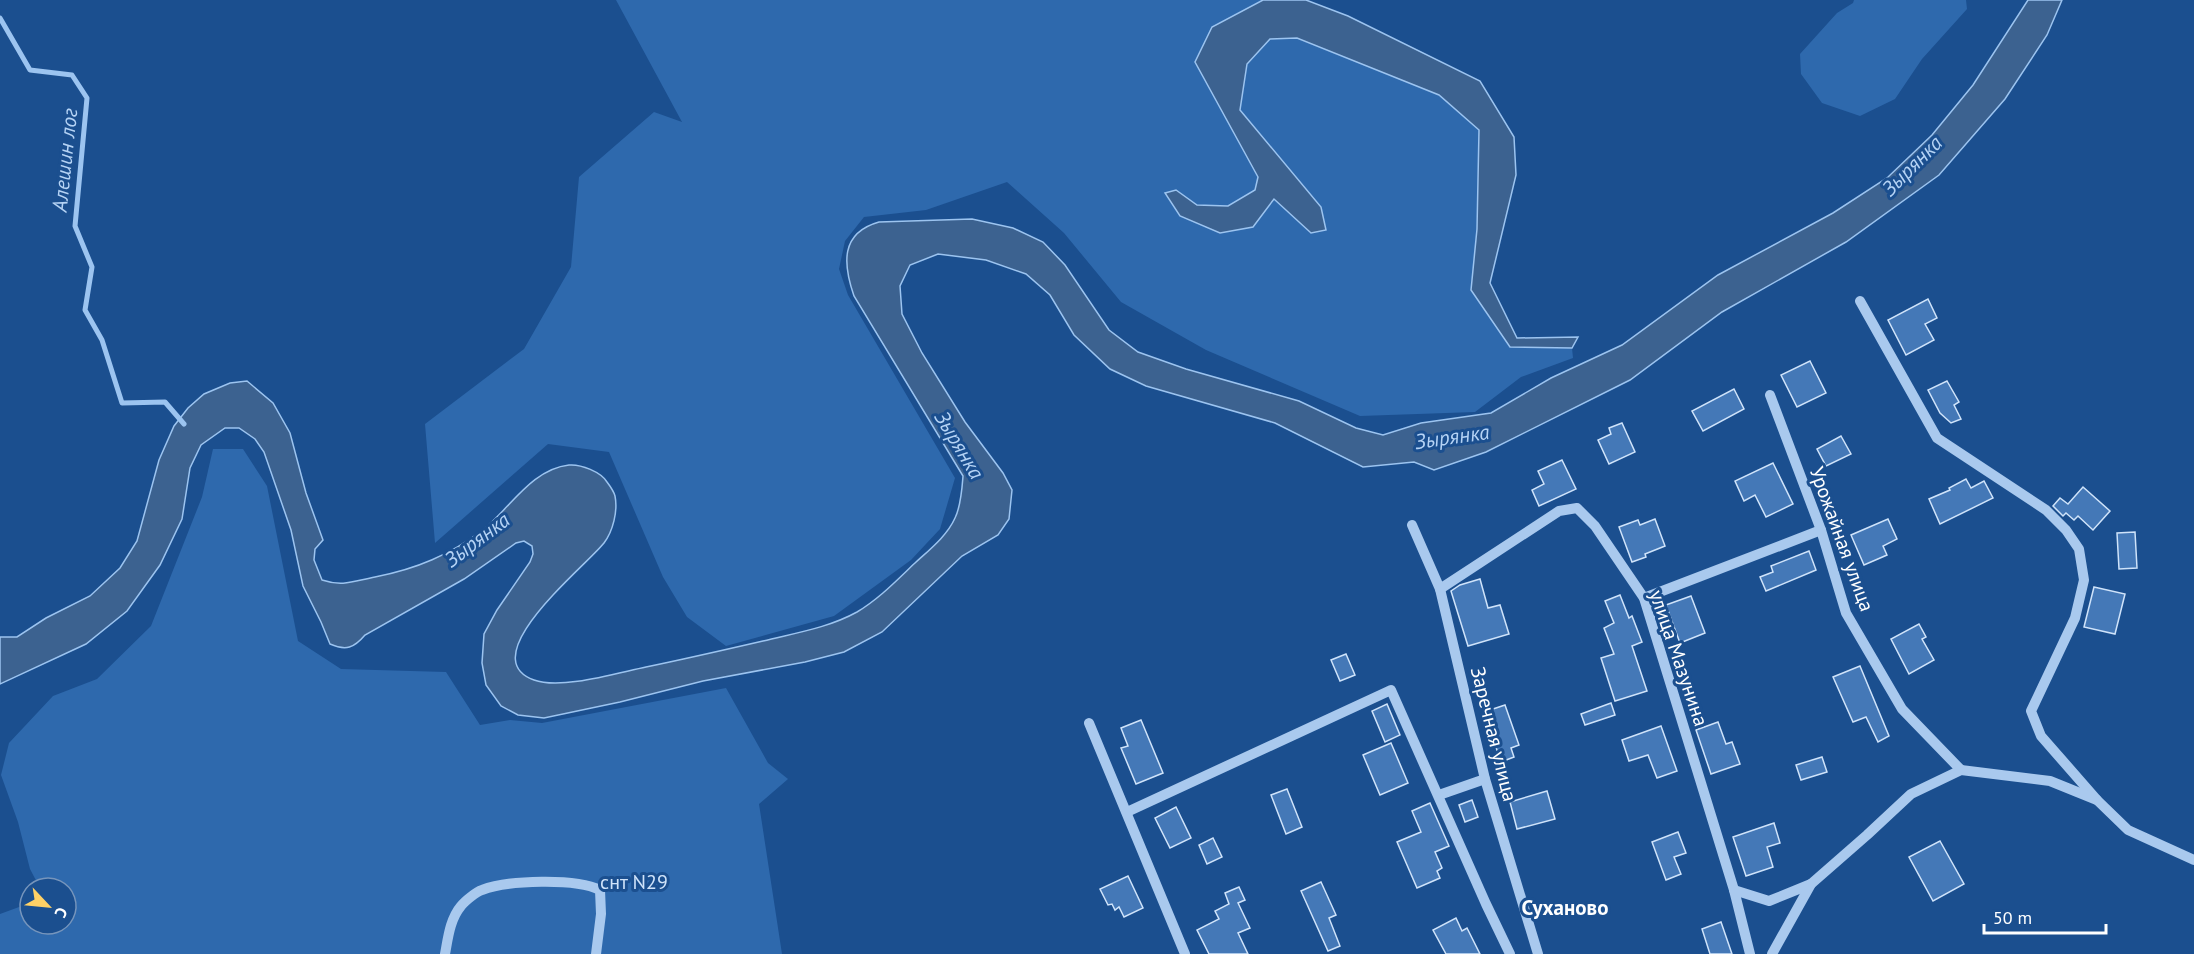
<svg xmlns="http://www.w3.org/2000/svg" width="2194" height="954" font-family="'PT Sans',sans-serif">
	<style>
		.green { fill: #2e69ad }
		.water { fill: #3c6290; stroke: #9cc4f0; stroke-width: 1.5 }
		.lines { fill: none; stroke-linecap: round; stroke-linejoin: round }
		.stream { stroke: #9cc4f0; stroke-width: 5 }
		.building { fill: #4478b7; stroke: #cfe3fa; stroke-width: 1.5 }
		.minor { stroke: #a9c9ee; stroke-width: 10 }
		.labels { text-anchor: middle; stroke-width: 6; stroke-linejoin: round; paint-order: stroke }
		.street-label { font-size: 20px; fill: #fff; stroke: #1b4f8f }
		.park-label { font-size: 20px; fill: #cfe3fa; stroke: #1b4f8f }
		.water-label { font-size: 21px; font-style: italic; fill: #b5d3f5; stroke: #1b4f8f }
		.neighbourhood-label { font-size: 21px; font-weight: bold; fill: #fff; stroke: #1b4f8f }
	</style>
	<rect width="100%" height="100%" fill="#1b4f8f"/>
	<!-- green -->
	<g class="green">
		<path d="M616,0H1263L1212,27L1246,153L1258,177L1255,190L1229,206L1197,205L1176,190L1166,193L1180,216L1274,198L1310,233L1321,207L1240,110L1247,64L1270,39L1296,38L1440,95L1479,130L1477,229L1471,290L1510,347L1572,348L1573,358L1521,377L1475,412L1360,416L1206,350L1121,302L1064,233L1007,182L926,210L864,217L845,241L839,269L848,295L955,478L940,529L911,560L834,616L726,646L687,617L663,577L609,452L548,444L435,543L425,424L524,349L571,267L579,177L654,112L682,122Z"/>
		<path d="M1854,0H1966L1967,9L1922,59L1895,99L1860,116L1822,103L1801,74L1800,54L1837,13L1853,3Z"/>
		<path d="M213,449H243L267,486L298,641L341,669L446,672L480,725L510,720L542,723L726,688L768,763L788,779L759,804L782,954H0V914L30,903V924H66V888H40L30,869L18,822L1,775L9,743L53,696L97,679L151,626L202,497Z"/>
	</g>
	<!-- water -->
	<g class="water">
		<path d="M1263,0H1306L1348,16L1480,81L1514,137L1516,175L1490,283L1517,338L1578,337L1572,348L1510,347L1471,290L1477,229L1479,130L1439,95L1297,38L1270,39L1247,64L1240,110L1321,207L1326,230L1311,233L1274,199L1253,227L1220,233L1180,216L1165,193L1176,190L1197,205L1228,206L1255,190L1258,177L1195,62L1212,27Z"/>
		<path d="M2028,0H2062L2047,35L2005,99L1939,175L1846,242L1722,312L1630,380L1486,452L1434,470L1414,462L1363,467L1275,423L1146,386L1110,369L1074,335L1050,295L1026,274L986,260L938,254L910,265L900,286L902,314L922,353L965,422L1003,473L1012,490L1009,519L998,535L962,556L882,632L844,652L805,662L703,681L620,702L544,718L518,715L501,706L486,685L482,663L484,634L497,610L530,562L533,554L532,546L524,541L516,543L464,579L365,635C354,648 346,651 330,644L321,622L303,586L291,530L264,452L255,439L239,428H225L201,445L190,468L182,519L160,565L127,611L86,644L0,684V637H17L46,618L90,596L120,568L137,541L159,460L174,426L188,408L204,394L230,383L247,381L273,403L290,433L306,493L323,540L315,549L314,560L322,580C343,587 354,581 375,577C416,569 450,555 484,529C510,508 532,469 569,465C581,464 601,472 607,482C610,486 614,492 615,496C618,511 613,531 604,543C586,566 471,657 534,680C561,690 617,673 646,667C685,659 724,650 763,641C795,633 828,628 857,612C879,599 897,580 915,563C929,550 947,536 955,518C961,506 962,489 963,476L854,296C843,264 840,233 879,222L972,219L1013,228L1043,242L1065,265L1109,330L1138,352L1186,369L1299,401L1356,428L1383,435L1421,423L1491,413L1551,378L1622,345L1718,275L1833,213L1887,178L1932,135L1973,85Z"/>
	</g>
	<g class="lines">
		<!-- stream -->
		<path class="stream" d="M0,18L30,70L72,75L87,98L75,226L92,267L85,310L102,340L122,403L165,402L184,424"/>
	</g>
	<!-- building -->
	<g class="building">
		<path d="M1928,299L1937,318L1925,324L1934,340L1906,355L1888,320Z"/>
		<path d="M1810,361L1826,393L1797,407L1781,375Z"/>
		<path d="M1947,381L1959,402L1954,405L1961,419L1951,423L1940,413L1928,390Z"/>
		<path d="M1734,389L1744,409L1703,431L1692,411Z"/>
		<path d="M1622,423L1635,452L1609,464L1598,440L1611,434L1609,428Z"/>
		<path d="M1841,436L1851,454L1826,466L1817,449Z"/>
		<path d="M1562,460L1576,489L1539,506L1532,490L1544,484L1538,471Z"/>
		<path d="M1773,463L1793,504L1766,517L1755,495L1744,501L1735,481Z"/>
		<path d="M1966,479L1971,488L1984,481L1993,498L1940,524L1929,499L1950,490L1949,488Z"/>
		<path d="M2083,487L2110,511L2093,530L2078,516L2074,520L2066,513L2063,516L2053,506L2060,498L2068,504Z"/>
		<path d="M1655,519L1665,546L1645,554L1646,557L1632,562L1619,527L1638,520L1640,525Z"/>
		<path d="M1888,519L1897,539L1883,546L1887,555L1864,565L1851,535Z"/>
		<path d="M2135,532L2137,568L2119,569L2117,533Z"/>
		<path d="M1809,551L1816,570L1766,591L1760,577L1773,572L1771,566Z"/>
		<path d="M1480,579L1488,608L1500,605L1509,634L1468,646L1451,591L1460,585Z"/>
		<path d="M2094,587L2125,594L2115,634L2084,627Z"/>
		<path d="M1620,595L1629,618L1632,616L1642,642L1632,646L1647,691L1615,701L1601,658L1614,654L1604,628L1614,623L1605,601Z"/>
		<path d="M1691,596L1705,633L1680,643L1666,605Z"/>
		<path d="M1919,624L1926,637L1922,639L1934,660L1909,674L1891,639Z"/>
		<path d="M1346,654L1355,675L1340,681L1331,660Z"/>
		<path d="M1860,666L1889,736L1878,742L1866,717L1853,722L1833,677Z"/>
		<path d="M1611,703L1615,715L1585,725L1581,714Z"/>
		<path d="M1387,704L1400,735L1385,742L1372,711Z"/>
		<path d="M1505,705L1519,745L1511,748L1514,757L1501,762L1484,712Z"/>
		<path d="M1141,720L1163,773L1136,784L1121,748L1128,746L1121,728Z"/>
		<path d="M1718,722L1726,744L1732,742L1740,764L1711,774L1696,730Z"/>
		<path d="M1661,726L1677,771L1657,778L1648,755L1629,761L1622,740Z"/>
		<path d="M1391,743L1408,783L1380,795L1363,755Z"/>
		<path d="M1822,757L1827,772L1801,780L1796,765Z"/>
		<path d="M1287,789L1302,827L1286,834L1271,795Z"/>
		<path d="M1547,791L1555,819L1517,829L1510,802Z"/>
		<path d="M1472,800L1478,817L1465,822L1459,805Z"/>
		<path d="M1430,803L1449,846L1435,852L1442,868L1437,871L1440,878L1417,888L1397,842L1421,832L1412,811Z"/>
		<path d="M1176,807L1191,838L1170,848L1155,818Z"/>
		<path d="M1774,823L1780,843L1767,847L1773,867L1746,876L1733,837Z"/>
		<path d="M1678,832L1686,853L1674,857L1681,874L1666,880L1652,842Z"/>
		<path d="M1213,838L1222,857L1207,864L1199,845Z"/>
		<path d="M1940,841L1964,884L1933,901L1909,857Z"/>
		<path d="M1128,876L1143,908L1124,917L1119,907L1115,910L1112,904L1108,905L1100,889Z"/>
		<path d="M1321,882L1336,915L1329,918L1340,946L1328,951L1301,891Z"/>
		<path d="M1239,887L1245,900L1238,903L1250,928L1238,933L1248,954H1209L1197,930L1219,919L1215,911L1229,904L1225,893Z"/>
		<path d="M1456,918L1462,931L1467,928L1480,954H1446L1433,930Z"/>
		<path d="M1721,922L1732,954H1710L1702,929Z"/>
	</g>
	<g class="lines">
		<!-- minor -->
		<g class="minor">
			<path d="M1860,301L1937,438L2046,510L2066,530L2079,549L2084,580L2075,618L2031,711L2041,736L2097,800"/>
			<path d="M1770,395L1821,530L1846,613L1902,709L1961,770"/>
			<path d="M1412,525L1440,589L1485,779L1538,954"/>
			<path d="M1440,589L1559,511L1577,508L1595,526L1644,598L1734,890L1750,954"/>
			<path d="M1644,598L1821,530"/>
			<path d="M1089,723L1185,954"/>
			<path d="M1439,795L1485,779"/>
			<path d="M1127,812L1391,690L1486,904L1510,954"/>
			<path d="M1734,890L1769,901L1811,884"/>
			<path d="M445,954C448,938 450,919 461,906C465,901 476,892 482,890C508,880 576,878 600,890L601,914L596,954"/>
			<path d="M1772,954L1811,884L1867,835L1911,794L1961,770L2050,781L2097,800L2128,830L2194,860"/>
		</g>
	</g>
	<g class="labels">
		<!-- street labels -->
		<g class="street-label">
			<text transform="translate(1842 539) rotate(70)" y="7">Урожайная улица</text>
			<text transform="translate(1679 658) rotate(71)" y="7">улица Мазунина</text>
			<text transform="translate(1494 734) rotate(76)" y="7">Заречная улица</text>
		</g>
		<!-- park labels -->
		<g class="park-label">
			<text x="634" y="889">снт N29</text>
		</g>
		<!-- water labels -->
		<g class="water-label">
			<text transform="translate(65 160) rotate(-84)" y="7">Алешин лог</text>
			<text transform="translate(1912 166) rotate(-45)" y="7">Зырянка</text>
			<text transform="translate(1452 437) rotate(-8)" y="7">Зырянка</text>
			<text transform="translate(959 445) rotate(59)" y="7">Зырянка</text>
			<text transform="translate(477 540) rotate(-37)" y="7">Зырянка</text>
		</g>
		<!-- neighbourhood labels -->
		<g class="neighbourhood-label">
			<text x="1565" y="915">Суханово</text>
		</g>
	</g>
	<!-- north arrow -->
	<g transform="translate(48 906) rotate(116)"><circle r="28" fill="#1b4f8f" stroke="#7695bc" stroke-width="1.5"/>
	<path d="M0-4.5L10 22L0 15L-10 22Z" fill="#ffd166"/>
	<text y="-9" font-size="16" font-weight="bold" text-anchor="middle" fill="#ffffff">С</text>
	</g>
	<!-- scale -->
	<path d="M1984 924v9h122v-9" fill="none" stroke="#ffffff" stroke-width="3"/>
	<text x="1993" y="924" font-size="18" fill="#ffffff" stroke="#1b4f8f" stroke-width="4.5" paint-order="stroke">50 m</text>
</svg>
